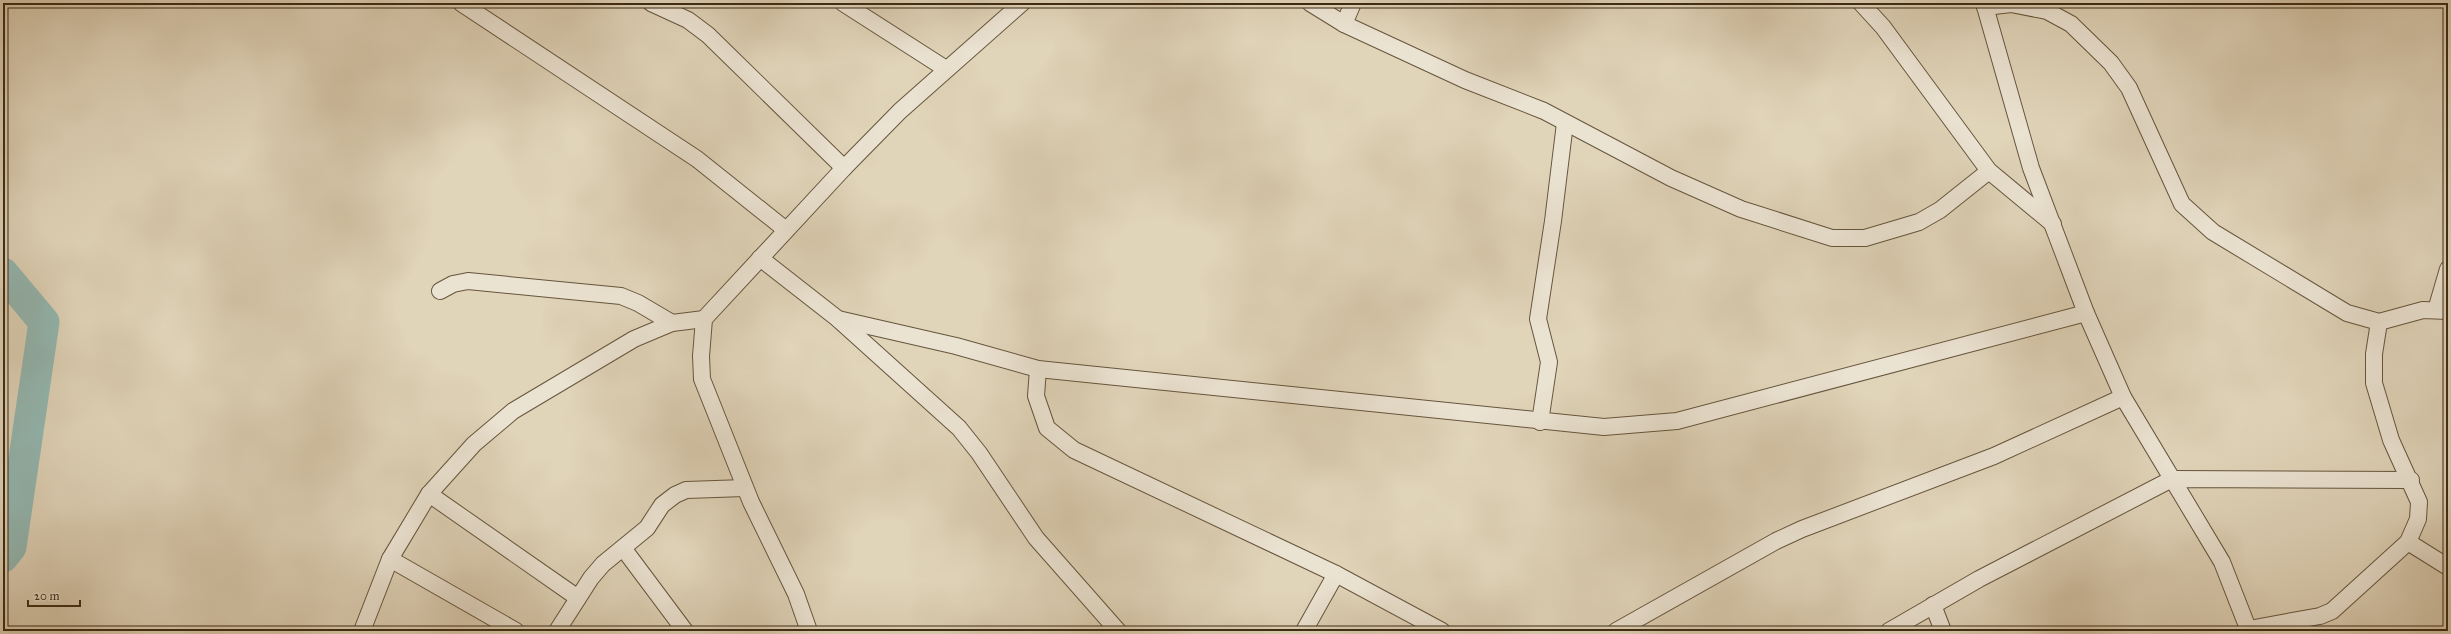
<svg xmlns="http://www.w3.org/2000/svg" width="2451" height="634" font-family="'IM FELL Great Primer',serif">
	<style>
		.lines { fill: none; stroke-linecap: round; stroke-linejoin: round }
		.river { stroke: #94b8b2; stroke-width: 31 }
		.street-casing { stroke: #66553d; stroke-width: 18 }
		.street { stroke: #ebe3d2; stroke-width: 16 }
	</style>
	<rect width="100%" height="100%" fill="#e0d4b9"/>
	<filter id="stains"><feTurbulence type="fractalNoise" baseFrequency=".005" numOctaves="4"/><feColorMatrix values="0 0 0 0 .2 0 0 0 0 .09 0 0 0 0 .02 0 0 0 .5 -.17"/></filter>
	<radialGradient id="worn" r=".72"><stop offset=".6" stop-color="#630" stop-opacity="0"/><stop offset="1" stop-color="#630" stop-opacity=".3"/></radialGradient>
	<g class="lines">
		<!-- river -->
		<path class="river" d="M3,273L44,322L11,547L3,557"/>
		<!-- street casing -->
		<g class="street-casing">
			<g id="street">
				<path d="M461,3L697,159L786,230"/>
				<path d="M651,3L688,20L708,35L844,168"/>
				<path d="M843,3L946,69"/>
				<path d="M1310,3L1344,24L1465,80L1544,111L1671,178L1741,209L1832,238H1865L1919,222L1940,210L1989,171"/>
				<path d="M1861,3L1883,27L1989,171L2053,224"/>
				<path d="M1984,3L2031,168L2086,313L2123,397L2222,562L2249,631"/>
				<path d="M1985,7L2011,4L2047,11L2071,24L2111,63L2129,88L2182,204L2213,232L2347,313L2379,322L2423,310L2448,311"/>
				<path d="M1344,24L1353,3"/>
				<path d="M760,258L838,319L959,428L979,453L1036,538L1118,631"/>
				<path d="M440,291L453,284L468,281L621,296L638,303L672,323"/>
				<path d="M2436,310L2448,269"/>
				<path d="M838,319L956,346L1038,369L1604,427L1677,421L2086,313"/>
				<path d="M1038,369L1036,396L1047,428L1074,450L1336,574L1442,631"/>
				<path d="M1540,422L1549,362L1538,319L1553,221L1565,123"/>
				<path d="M429,494L578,598"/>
				<path d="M2408,542L2448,567"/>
				<path d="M623,548L685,631"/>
				<path d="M390,559L516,631"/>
				<path d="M1933,605L1943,631"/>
				<path d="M2249,629L2320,616L2332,611L2408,542L2418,519L2419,502L2391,440L2374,383V354L2379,322"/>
				<path d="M362,631L390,559L429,494L474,444L513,411L634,339L672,323L704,319"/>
				<path d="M557,631L591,578L603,564L647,528L662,505L675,495L686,490L745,488"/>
				<path d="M809,631L796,594L751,502L702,379L701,356L704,319L844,168L900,111L1022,3"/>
				<path d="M1304,631L1336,574"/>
				<path d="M1616,631L1776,541L1802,529L1994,456L2123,397"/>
				<path d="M1889,631L1979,579L2172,479L2411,480"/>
			</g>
		</g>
		<!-- street -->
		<use href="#street" class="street"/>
	</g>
	<!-- margin -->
	<rect width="2451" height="634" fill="none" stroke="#e0d4b9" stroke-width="16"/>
	<rect x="4" y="4" width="2443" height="626" fill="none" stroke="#3d2b14" stroke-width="2"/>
	<rect x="8" y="8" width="2435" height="618" fill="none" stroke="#3d2b14"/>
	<!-- scale -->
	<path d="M28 600v6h52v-6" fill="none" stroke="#3d2b14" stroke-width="2"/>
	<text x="34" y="600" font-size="12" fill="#3d2b14" stroke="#ebe3d2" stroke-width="3" paint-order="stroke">20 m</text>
	<rect width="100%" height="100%" filter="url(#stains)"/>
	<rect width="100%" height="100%" fill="url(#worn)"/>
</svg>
